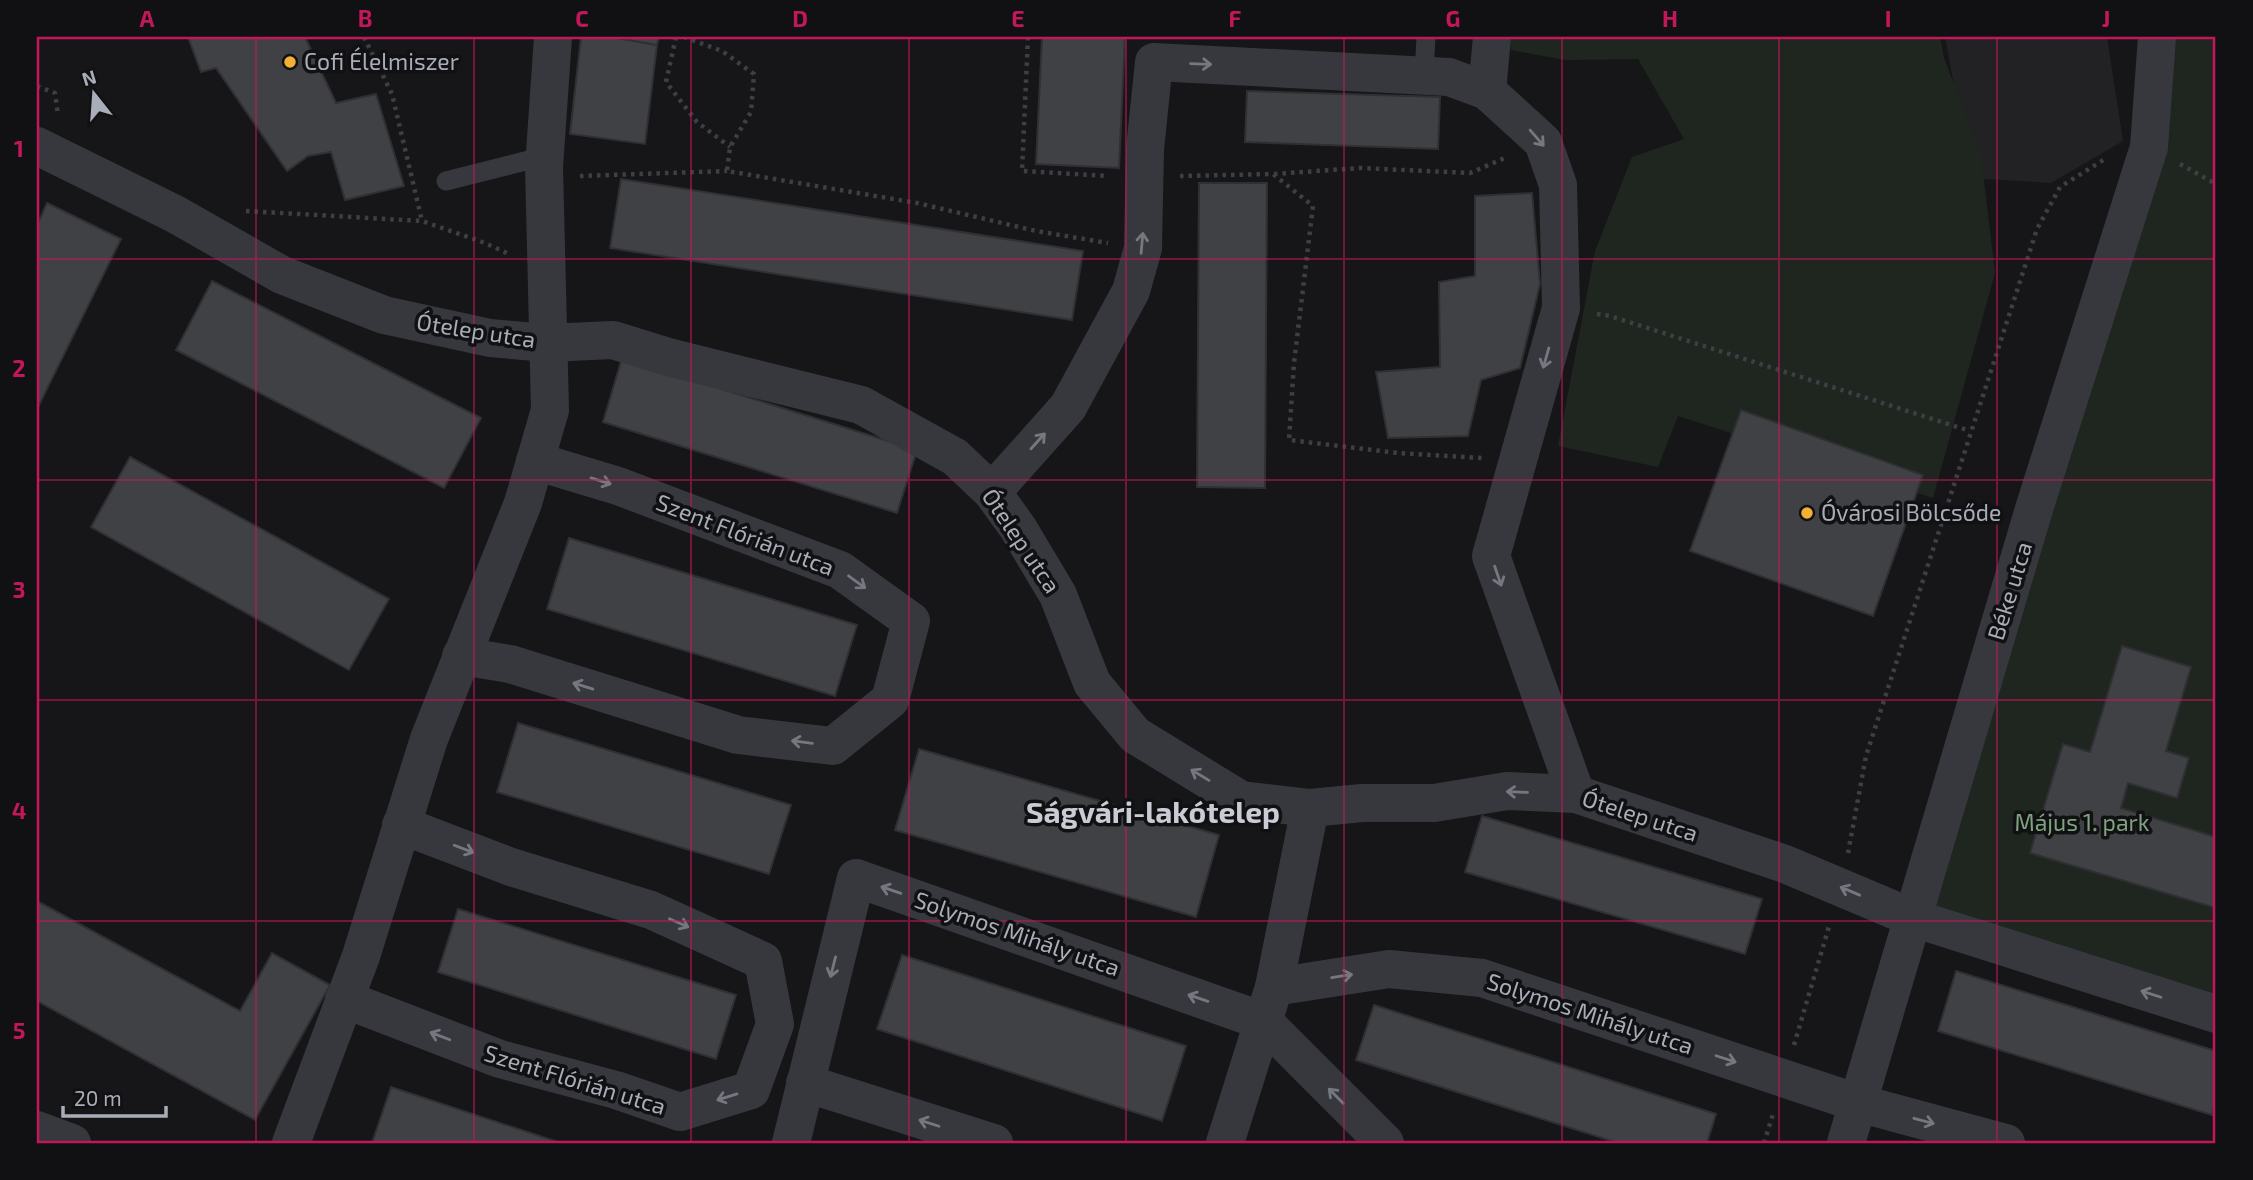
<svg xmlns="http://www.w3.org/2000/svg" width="2253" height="1180" font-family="'Exo 2',sans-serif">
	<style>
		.built { fill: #222225 }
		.green { fill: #1e261f }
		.building { fill: #404145; stroke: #303034; stroke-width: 2 }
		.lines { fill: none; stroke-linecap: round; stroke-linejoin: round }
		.path { stroke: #3d3f44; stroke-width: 4.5; stroke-dasharray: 3.5 5; stroke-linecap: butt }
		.service { stroke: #37383d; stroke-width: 19 }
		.minor { stroke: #37383d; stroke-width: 38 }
		.tertiary { stroke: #37383d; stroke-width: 38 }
		.oneway { stroke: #757881 }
		.grid { fill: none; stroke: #c2185b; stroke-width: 2; stroke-opacity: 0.55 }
		.poi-dot { fill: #f2b134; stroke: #111113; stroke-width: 2.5 }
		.labels { text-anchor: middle; stroke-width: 7; stroke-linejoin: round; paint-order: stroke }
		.poi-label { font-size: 23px; fill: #a8adb8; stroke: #111113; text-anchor: start }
		.street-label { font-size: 23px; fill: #a8adb8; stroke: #111113 }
		.park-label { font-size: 23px; fill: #7fa381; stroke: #111113 }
		.district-label { font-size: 30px; font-weight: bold; fill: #c9ccd4; stroke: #111113 }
		.neatline { fill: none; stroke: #c2185b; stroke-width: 2.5 }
		.grid-label { font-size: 23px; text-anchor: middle; font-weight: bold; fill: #c2185b }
	</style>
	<rect width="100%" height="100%" fill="#161618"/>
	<!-- built -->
	<path class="built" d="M1945,37H2107L2123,141L2051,183L1971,178Z"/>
	<!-- green -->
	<g class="green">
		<path d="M1510,37H1940L1944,58L1981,155L1995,273L1933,498L1678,416L1658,467L1558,446L1595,251L1632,157L1684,139L1638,59L1565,60L1511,50Z"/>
		<path d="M2157,37H2216V1003L1913,918L2149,147Z"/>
	</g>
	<!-- building -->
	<g class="building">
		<path d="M188,37H305L336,103L376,94L404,186L345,200L331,152L308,156L287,171L216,68L201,72Z"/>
		<path d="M581,37H612L657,45L645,144L570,134Z"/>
		<path d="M612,37H659L657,45Z"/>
		<path d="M1042,37H1125L1119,168L1036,164Z"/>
		<path d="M1247,91L1440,97L1438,149L1245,142Z"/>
		<path d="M621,179L1083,251L1072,320L610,248Z"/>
		<path d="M1199,183H1267L1265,488L1197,487Z"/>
		<path d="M1532,193L1540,284L1520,368L1481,380L1468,436L1388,438L1376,372L1440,367L1439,282L1475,276V196Z"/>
		<path d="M47,203L121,239L37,409V225Z"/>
		<path d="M212,281L481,418L444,488L176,350Z"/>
		<path d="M622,358L917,450L897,513L603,422Z"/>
		<path d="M1741,410L1923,475L1873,616L1690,551Z"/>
		<path d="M130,457L389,599L349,670L91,527Z"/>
		<path d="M569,538L857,625L835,696L547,609Z"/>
		<path d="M2122,646L2191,667L2166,751L2189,758L2177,798L2128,783L2121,808L2216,837V908L2030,853L2063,744L2090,752Z"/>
		<path d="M518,723L791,805L769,874L497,792Z"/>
		<path d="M919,749L1219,835L1196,917L895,830Z"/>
		<path d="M1482,816L1762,899L1745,954L1465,872Z"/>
		<path d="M37,901L240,1011L272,953L330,985L255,1120L37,1001Z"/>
		<path d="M458,909L736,995L716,1059L438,972Z"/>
		<path d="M902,955L1186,1046L1162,1121L877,1029Z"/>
		<path d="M1956,971L2216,1051V1101L2212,1115L1938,1031Z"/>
		<path d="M1374,1005L1716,1114L1707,1143H1618L1356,1060Z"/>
		<path d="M391,1087L561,1143H372Z"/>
	</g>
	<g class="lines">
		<!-- path -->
		<g class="path">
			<path d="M364,37L392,94L422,221"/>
			<path d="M676,37L666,82L697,122L730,147"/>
			<path d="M684,37L722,51L754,74L751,112L730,147L727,171L917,203L1036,231L1108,243"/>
			<path d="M1028,37L1022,171L1108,176"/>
			<path d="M37,86L55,93L58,115"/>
			<path d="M2180,164L2216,184"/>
			<path d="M1274,174L1360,168L1470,173L1507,157"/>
			<path d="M580,176L727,171"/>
			<path d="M1180,176L1273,174L1313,206L1294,363L1289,440L1398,453L1482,458"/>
			<path d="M246,211L422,221L485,243L511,255"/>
			<path d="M1597,314L1610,316L1970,431"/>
			<path d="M1848,853L1866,756L2037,229L2060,187L2105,159"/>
			<path d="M1794,1045L1830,923"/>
			<path d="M1764,1143L1773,1114"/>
		</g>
		<!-- service -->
		<g class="service">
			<path d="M1424,75L1426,37"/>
			<path d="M446,181L545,156"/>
		</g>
		<!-- minor -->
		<g class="minor">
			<path d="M1487,91L1492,37"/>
			<path d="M37,146L175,214L282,275L384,315L490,338L547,343L613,340L668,357L861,405L955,457L992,492L1018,528L1058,595L1092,683L1135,735L1241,800L1310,808L1362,803H1434L1507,791L1576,794L1785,864L1913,918L2216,1014"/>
			<path d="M992,492L1068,407L1131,291L1143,248L1145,149L1154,62L1449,77L1487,91L1543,142L1558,185L1561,308L1491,556L1576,794"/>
			<path d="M461,656L510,664L738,735L833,746L890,700L911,621L840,570L618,486L535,461"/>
			<path d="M1274,987L1389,969L1482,978L1858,1103L2006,1143"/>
			<path d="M344,999L500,1059L616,1090L680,1112L751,1090L775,1024L763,961L651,910L511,867L401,825"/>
			<path d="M805,1083L994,1143"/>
			<path d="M291,1143L361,956L429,739L523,503L550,410L544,167L553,37"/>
			<path d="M791,1143L856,878L1263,1021L1385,1143"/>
			<path d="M1225,1143L1274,987L1310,808"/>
			<path d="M1846,1143L2034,509L2149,147L2157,37"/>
		</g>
		<!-- tertiary -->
		<path class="tertiary" d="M37,1130L72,1143"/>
	</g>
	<!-- one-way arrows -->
	<defs><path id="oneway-shaft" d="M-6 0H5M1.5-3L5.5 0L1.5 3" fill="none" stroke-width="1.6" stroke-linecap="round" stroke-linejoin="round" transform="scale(1.75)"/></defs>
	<g class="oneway">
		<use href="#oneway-shaft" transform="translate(1201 64) rotate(2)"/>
		<use href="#oneway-shaft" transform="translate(1537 138) rotate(49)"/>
		<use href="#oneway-shaft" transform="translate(1142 243) rotate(-85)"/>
		<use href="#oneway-shaft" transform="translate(1546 358) rotate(106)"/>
		<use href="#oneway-shaft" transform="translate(1038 441) rotate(-48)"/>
		<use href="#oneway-shaft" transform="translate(601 481) rotate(17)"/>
		<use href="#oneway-shaft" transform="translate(1498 576) rotate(71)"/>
		<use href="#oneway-shaft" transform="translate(857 582) rotate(36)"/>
		<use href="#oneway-shaft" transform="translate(583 686) rotate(-163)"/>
		<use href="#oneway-shaft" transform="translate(802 742) rotate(-173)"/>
		<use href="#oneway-shaft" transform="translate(1200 775) rotate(-149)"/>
		<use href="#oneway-shaft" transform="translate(1517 792) rotate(-178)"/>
		<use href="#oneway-shaft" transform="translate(464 849) rotate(21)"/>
		<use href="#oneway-shaft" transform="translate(891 890) rotate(-161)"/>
		<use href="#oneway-shaft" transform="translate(1850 891) rotate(-157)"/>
		<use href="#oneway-shaft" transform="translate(679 923) rotate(24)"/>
		<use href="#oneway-shaft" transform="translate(833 967) rotate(104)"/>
		<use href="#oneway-shaft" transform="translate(1342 976) rotate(-9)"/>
		<use href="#oneway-shaft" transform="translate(2151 994) rotate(-162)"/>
		<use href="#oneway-shaft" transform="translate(1198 998) rotate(-161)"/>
		<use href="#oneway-shaft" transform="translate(440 1036) rotate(-159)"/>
		<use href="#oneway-shaft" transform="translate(1726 1059) rotate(18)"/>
		<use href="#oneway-shaft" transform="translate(1336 1096) rotate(-135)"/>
		<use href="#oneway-shaft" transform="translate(727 1097) rotate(163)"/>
		<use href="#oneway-shaft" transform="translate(1924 1121) rotate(15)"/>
		<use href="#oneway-shaft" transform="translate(929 1123) rotate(-162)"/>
	</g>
	<!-- grid -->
	<path class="grid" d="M256,37V1143M474,37V1143M691,37V1143M909,37V1143M1126,37V1143M1344,37V1143M1562,37V1143M1779,37V1143M1997,37V1143M37,259H2216M37,480H2216M37,700H2216M37,921H2216"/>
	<!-- markers -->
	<g class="poi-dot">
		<circle cx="290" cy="62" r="7"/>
		<circle cx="1807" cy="513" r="7"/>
	</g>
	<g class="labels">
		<!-- poi labels -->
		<g class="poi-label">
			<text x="304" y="70">Cofi Élelmiszer</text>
			<text x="1821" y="521">Óvárosi Bölcsőde</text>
		</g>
		<!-- street labels -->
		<g class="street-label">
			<text transform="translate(476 331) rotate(9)" y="8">Ótelep utca</text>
			<text transform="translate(745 535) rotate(21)" y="8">Szent Flórián utca</text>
			<text transform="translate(1021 541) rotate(56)" y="8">Ótelep utca</text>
			<text transform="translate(2010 591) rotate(-73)" y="8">Béke utca</text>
			<text transform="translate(1640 816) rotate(18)" y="8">Ótelep utca</text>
			<text transform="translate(1017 934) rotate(19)" y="8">Solymos Mihály utca</text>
			<text transform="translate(1590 1014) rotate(18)" y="8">Solymos Mihály utca</text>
			<text transform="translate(575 1080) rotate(17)" y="8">Szent Flórián utca</text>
		</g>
		<!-- park labels -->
		<g class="park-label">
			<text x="2082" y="831">Május 1. park</text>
		</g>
		<!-- district labels -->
		<g class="district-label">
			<text x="1153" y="823">Ságvári-lakótelep</text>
		</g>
	</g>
	<!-- border -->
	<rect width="2253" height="1180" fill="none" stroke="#111113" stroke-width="77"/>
	<!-- north arrow -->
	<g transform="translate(94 94) rotate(343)" stroke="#111113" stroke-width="5" paint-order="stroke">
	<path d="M0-5L12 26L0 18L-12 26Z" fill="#a8adb8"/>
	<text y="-10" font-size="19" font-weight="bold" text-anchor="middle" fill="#a8adb8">N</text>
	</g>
	<!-- scale -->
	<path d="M63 1106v10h103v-10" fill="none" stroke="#a8adb8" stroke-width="3.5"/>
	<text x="74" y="1106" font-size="21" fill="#a8adb8" stroke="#111113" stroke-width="5" paint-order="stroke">20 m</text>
	<rect x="38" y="38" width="2176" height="1104" class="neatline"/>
	<g class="grid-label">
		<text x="147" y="27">A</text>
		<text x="365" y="27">B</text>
		<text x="582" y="27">C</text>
		<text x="800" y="27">D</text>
		<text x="1018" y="27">E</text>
		<text x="1235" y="27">F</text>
		<text x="1453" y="27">G</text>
		<text x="1670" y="27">H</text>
		<text x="1888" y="27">I</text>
		<text x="2106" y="27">J</text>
		<text x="19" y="157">1</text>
		<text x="19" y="377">2</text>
		<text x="19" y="598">3</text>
		<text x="19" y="819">4</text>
		<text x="19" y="1039">5</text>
	</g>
</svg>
